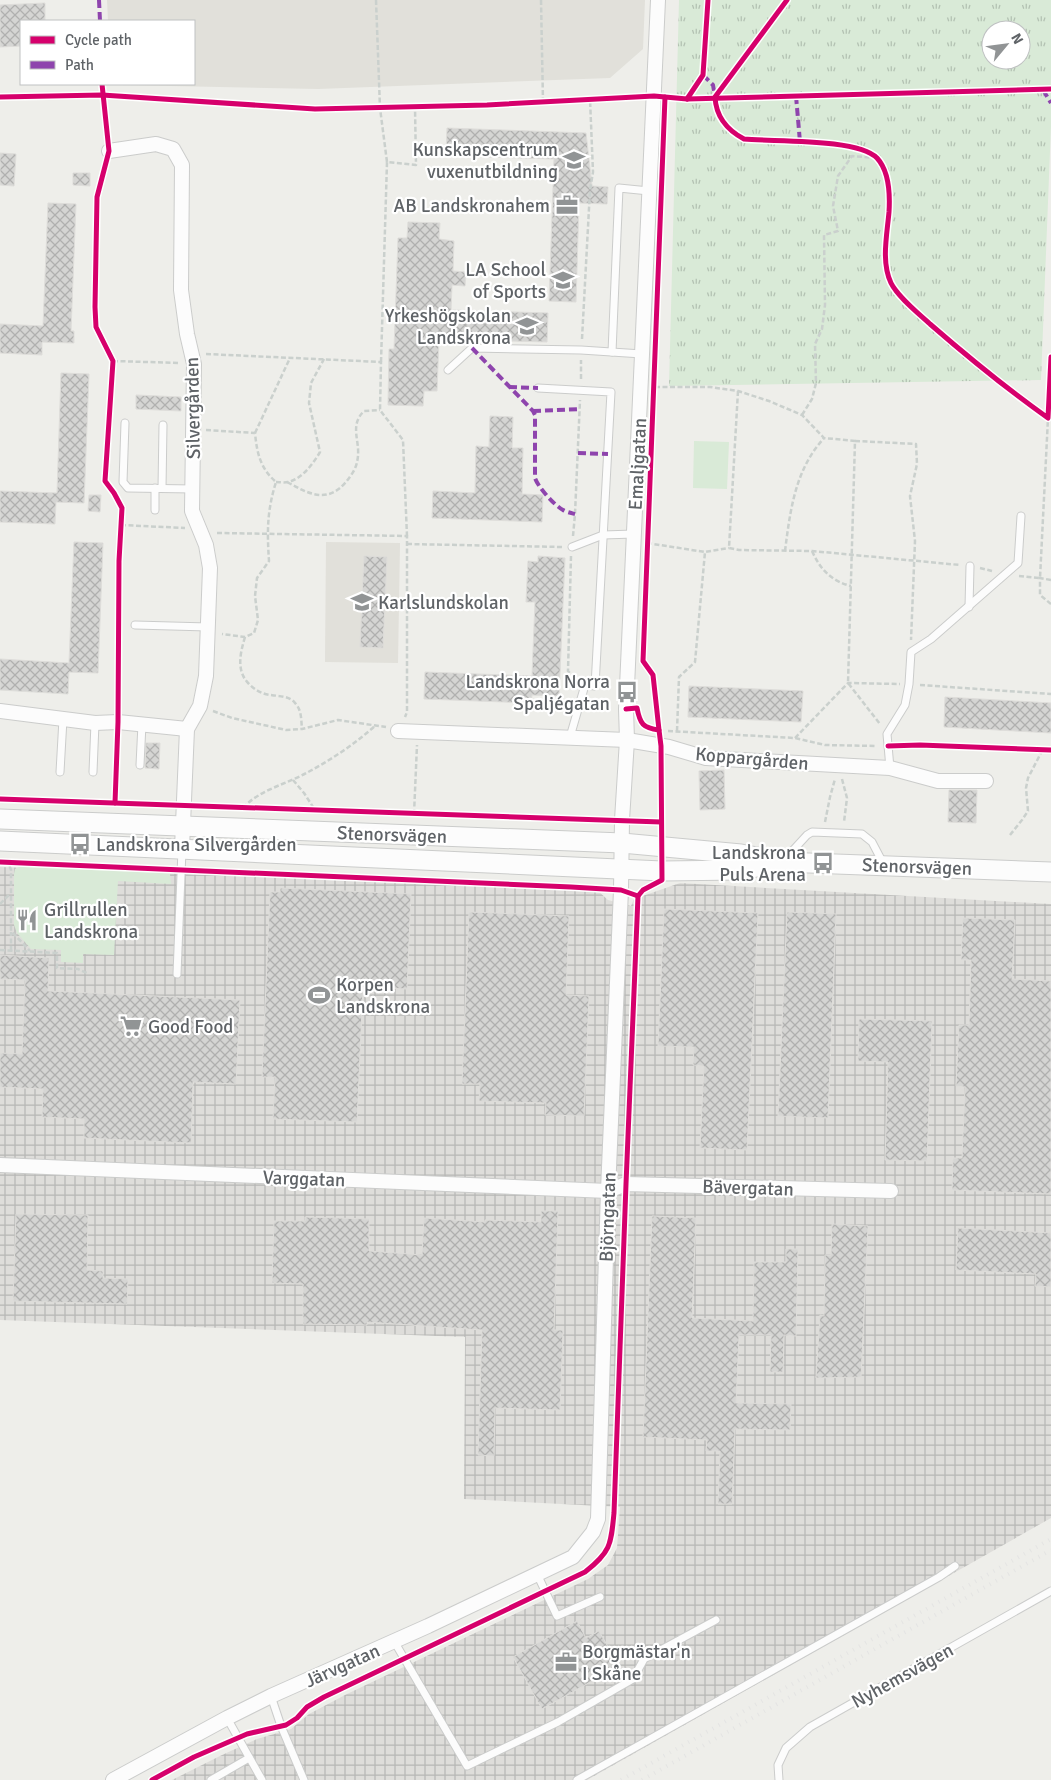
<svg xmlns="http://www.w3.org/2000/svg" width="1051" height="1780" font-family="Signika,sans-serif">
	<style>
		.industrial { fill: url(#industrial-grid) }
		.education { fill: #e1e0da }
		.green { fill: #d9ead7 }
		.park { fill: url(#park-tufts); fill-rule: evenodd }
		.building { fill: url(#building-cross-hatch); stroke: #deddda }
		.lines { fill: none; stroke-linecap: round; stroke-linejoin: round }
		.lane-casing { stroke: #cbcccb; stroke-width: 9 }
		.street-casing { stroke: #cbcccb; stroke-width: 16 }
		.secondary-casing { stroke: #cbcccb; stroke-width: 21 }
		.path { stroke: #cad0cd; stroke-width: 2.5; stroke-dasharray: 5 2.5; stroke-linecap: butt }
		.lane { stroke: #fcfcfc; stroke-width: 7 }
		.street { stroke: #fcfcfc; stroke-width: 14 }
		.secondary { stroke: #fcfcfc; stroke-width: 19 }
		.rail { stroke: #e4e4e3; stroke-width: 4; stroke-dasharray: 1 6; stroke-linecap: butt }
		.quiet { stroke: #8e44ad; stroke-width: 4; stroke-dasharray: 8 4; stroke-linecap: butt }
		.cycleway-casing { stroke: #fff; stroke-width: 8 }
		.cycleway { stroke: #d6006c; stroke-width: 5 }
		.labels { text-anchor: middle; stroke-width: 4.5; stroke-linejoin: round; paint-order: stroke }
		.poi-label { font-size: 19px; fill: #5f6367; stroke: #fff; text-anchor: end }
		.street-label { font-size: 19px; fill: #5f6367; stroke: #fff }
	</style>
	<defs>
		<pattern id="industrial-grid" width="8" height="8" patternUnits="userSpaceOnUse" patternTransform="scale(1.25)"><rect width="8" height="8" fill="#deddda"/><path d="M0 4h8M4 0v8" fill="none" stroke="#b7b7b5"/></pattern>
		<pattern id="park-tufts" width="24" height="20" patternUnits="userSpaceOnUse" patternTransform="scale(1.25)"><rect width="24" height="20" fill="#d9ead7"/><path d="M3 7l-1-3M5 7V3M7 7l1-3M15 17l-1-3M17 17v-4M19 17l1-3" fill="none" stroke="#b3c1b2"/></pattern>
		<pattern id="building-cross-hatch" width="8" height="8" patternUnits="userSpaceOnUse" patternTransform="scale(1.25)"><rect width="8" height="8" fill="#d5d5d3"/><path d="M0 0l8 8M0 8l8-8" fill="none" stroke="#b0b0af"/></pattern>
	</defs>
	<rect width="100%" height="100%" fill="#eeeeea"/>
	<!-- industrial -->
	<path class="industrial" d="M0,867L596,889L608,900L631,906L634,899L680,883L1051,904V1518L587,1780H172L222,1755L257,1739L291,1729L309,1714L347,1694L588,1579L608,1565L617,1548L620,1507L464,1499L465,1337L0,1320Z"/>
	<!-- education -->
	<g class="education">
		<path d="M107,0H645L643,49L610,78L318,89L122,85L121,84H194V21H108Z"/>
		<path d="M326,542L400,543L398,663L325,662Z"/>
	</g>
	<!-- green -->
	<g class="green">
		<path d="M694,441L729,442L727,489L693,488Z"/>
		<path d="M21,866L166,872L170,874L171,884L118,881L114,955L83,954V963L61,962V950L31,949L17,933L14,925V874L15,869Z"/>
	</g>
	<!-- park -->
	<path class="park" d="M679,0H1051V126L1041,380L669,386ZM991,30H1021V60H991Z"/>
	<!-- building -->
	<g class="building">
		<path d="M45,3V21H21V46L0,47V5Z"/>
		<path d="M447,128L586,133L592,186L608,187L607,204L579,203L576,302L549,301L554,159L446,156Z"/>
		<path d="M0,153L16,154L14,186L0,185Z"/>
		<path d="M73,173H90V186L73,185Z"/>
		<path d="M48,203L76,204L71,331H74V343L42,342V355L0,353V324L43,326Z"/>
		<path d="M408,222L440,223L439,239L454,241L453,271L466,272L465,286L452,285L451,310L548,313L547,342L439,339L437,391H424L423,406L388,405L389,349H394L398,238H407Z"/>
		<path d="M61,373L89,374L84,503L56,502L55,524L0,522V491L57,493Z"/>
		<path d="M136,395L181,397V411L136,409Z"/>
		<path d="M490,416L513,417L512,448H523L522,494L543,495L542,522L432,518L433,491L475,493L476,446L489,447Z"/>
		<path d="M89,495H101L100,512L88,511Z"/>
		<path d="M74,542L103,543L98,673L69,672L68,694L0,690V659L69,663Z"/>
		<path d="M364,556L387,557L383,648L360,647Z"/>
		<path d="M538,556L565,558L559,696L532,695L531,703L424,699L425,672L532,676L535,602H526L528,561L538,562Z"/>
		<path d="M689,686L803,691L801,722L688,717Z"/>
		<path d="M945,697L1051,703V733L944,727Z"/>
		<path d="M146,743H160L159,769L145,768Z"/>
		<path d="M724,770L725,809L700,810L699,771Z"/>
		<path d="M949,790H977L976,823L948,822Z"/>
		<path d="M280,888L411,894L407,989L363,987L357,1122L273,1119L275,1077H262L270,892H280Z"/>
		<path d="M664,909L758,913L747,1150L700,1148L704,1066L693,1065L694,1047L658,1046Z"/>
		<path d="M469,912L569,916L566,995L589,996L584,1116L545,1115L546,1103L479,1101L480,1084H462Z"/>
		<path d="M787,912L836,914L828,1118L778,1116Z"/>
		<path d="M963,918L1015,920L1012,979L1051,981V1194L952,1190L953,1158H962L965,1087L956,1086L959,1025H969L971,960H961Z"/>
		<path d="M0,955L49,958L48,991L240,1000L236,1084L193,1082L191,1143L84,1138V1119L42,1117L43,1089L0,1087V1053L22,1054L25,980L0,979Z"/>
		<path d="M859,1019L932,1021L927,1161L885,1160L888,1062L858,1061Z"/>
		<path d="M541,1211H558L554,1330H563L560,1410L495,1408L494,1456L478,1455L482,1330L367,1322V1325L303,1324V1284L272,1283L274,1221H305V1217L369,1219V1251L422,1255L424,1218L485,1222V1220L541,1222Z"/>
		<path d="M16,1214L88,1215L87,1270L103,1271V1278L128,1279L127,1304L13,1301Z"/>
		<path d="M652,1216L696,1218L692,1318L753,1321L754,1262H786V1249H798L796,1336L784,1335L783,1372H770L771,1335H739L736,1403L791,1404L790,1430L735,1429L732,1504H718L720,1451H706L707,1440L643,1437Z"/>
		<path d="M832,1224L868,1226L861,1377L816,1378L820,1315L824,1316L825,1255H831Z"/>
		<path d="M958,1228L1051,1233V1287L1035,1286L1036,1274L956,1270Z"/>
		<path d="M577,1621L586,1638L599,1631L619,1666L542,1709L513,1657Z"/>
	</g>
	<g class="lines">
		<!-- lane casing -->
		<g class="lane-casing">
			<g id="lane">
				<path d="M612,352L619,188L649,191"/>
				<path d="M448,370L472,348L581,350L642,354"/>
				<path d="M538,388L611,392L595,686L585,685L570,737"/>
				<path d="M125,423L123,482L128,488L193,489"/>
				<path d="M162,488L163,425"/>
				<path d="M155,510V488"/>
				<path d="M572,547L603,535L634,534"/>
				<path d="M969,607L970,566"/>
				<path d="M135,625L208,627"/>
				<path d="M140,765L142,724"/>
				<path d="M890,768L887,734L905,705L909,684L911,652L931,639L1018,563L1021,516"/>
				<path d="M60,772L63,719"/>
				<path d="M93,772L95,723"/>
				<path d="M784,860L807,835L812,832L862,834L872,842L883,863"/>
				<path d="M177,974L182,850"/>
				<path d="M537,1574L557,1616L600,1597"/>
				<path d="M394,1641L467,1766L558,1722L633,1679L644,1659L716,1620"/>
				<path d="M271,1696L281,1726L304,1780"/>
				<path d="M227,1718L262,1780"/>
				<path d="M211,1780L249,1758"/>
				<path d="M577,1780L939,1577L955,1566"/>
				<path d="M779,1780L778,1765L786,1748L810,1727L1051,1591"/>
			</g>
		</g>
		<!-- street casing -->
		<g class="street-casing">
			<g id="street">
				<path d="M109,151L156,144L173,149L182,165L181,290L187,334L194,364L192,511L206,545L210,568L206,676L200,706L187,729L182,848"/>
				<path d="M0,711L95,723L118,722L187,729"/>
				<path d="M398,731L627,740L669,747L706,758L890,768L938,781H986"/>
				<path d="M0,1165L608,1191L626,1184L891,1191"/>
				<path d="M113,1780L227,1718L271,1696L428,1626L573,1557L593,1532L598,1519L608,1191L621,890L622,820L627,740L626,709L658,0"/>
			</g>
		</g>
		<!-- secondary casing -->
		<g class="secondary-casing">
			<g id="secondary">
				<path d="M0,819L622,843L741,854L782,862L1051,872"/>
				<path d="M0,841L662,871L741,870L772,864"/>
			</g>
		</g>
		<!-- path -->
		<g class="path">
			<path d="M376,0L380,108L387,162"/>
			<path d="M541,0L543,102"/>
			<path d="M582,339L590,190L593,172L590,99"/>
			<path d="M206,354L381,362L380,410L403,440L407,536"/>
			<path d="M113,361L180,363"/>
			<path d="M381,362L387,162L416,165L415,107"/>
			<path d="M581,379V360"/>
			<path d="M655,387H710L738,391L769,401L802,415L824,438L855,441L848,683L880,724"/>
			<path d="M738,391L729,548L739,550L812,551L960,565"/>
			<path d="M802,415L812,399L816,383L815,344L822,329L825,305L824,235L838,231L833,206L838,176L852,156L877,158"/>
			<path d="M206,430L255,433C257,453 260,468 276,482C267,511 267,531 269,561L257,578L255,596L258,620L254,633L245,637L222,634"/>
			<path d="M255,433L290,358"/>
			<path d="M855,441L916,444L917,464L910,496L915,541L911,640"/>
			<path d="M276,482C279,482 284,483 288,482C302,479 313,464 320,452L309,403L311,383L324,359"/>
			<path d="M287,482C309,494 327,504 346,482C350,477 356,469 357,462C362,442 348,427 364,411L380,410"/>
			<path d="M121,525L185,528"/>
			<path d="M217,533L407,536V712L405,717"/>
			<path d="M573,536L575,514L580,400"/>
			<path d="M647,543L705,552"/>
			<path d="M407,544L563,547"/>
			<path d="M785,551C789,520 793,485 810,457C814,450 819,444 824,438"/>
			<path d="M812,551C820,569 831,581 851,586"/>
			<path d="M571,556L568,671L576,680"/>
			<path d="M980,568L992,571"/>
			<path d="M1019,576L1040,578L1048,418"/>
			<path d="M1051,580L1040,578V595L1051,604"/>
			<path d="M245,637C240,654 236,671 249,684C255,690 262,694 270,695C278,696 290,696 295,703C302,710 301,720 302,729"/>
			<path d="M920,685L1051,694"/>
			<path d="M590,708L612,709"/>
			<path d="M213,711L232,718L286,730L302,729L338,720L386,727"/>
			<path d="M668,731L795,738L825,745L877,746"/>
			<path d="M677,731L679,677L695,662L705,552L729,548"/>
			<path d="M795,738L848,683L900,684"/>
			<path d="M842,779L847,798L844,822"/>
			<path d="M293,780L304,793L315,810"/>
			<path d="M243,808C260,789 288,784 310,771C334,758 356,743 376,725"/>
			<path d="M414,814L417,745"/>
			<path d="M825,822L830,797L835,779"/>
			<path d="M1010,835L1022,820L1028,811L1026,788L1028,778L1043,749"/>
			<path d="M7,859L11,870V931L30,951"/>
			<path d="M0,904L10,894"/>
			<path d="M0,950L57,953V968L78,969L87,973"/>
			<path d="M11,951V932"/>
		</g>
		<!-- lane -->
		<use href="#lane" class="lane"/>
		<!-- street -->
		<use href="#street" class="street"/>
		<!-- secondary -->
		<use href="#secondary" class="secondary"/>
		<!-- rail -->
		<g class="rail">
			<path d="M621,1780L1051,1539"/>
			<path d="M642,1780L1051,1550"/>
		</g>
		<!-- quiet -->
		<g class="quiet">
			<path d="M99,0L100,21"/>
			<path d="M703,75L713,85L715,97"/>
			<path d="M1043,90L1051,103"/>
			<path d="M796,96L800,142"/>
			<path d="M472,348L533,411L535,415V478C538,487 554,505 563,510C566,512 571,513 575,514"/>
			<path d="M509,387L538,388"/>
			<path d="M533,411L580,409"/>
			<path d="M578,453L608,454"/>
		</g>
		<!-- cycleway casing -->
		<g class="cycleway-casing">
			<g id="cycleway">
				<path d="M787,0L715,97C716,117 727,130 744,139C774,142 857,138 877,158C889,171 890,196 889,212C887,235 881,262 891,283C898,297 918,313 930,324C968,357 1007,389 1048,418L1051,357"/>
				<path d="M102,84L109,151L97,197L95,307L96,327L113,361L105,481L114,493L122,508L119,561L118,722L115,803"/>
				<path d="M0,97L102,95L315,109L487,105L654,96L687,99L1051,89"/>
				<path d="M687,99L703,75L708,0"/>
				<path d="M659,730L653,675L643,661L665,97"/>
				<path d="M888,746L920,745L1051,750"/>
				<path d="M0,799L661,822"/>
				<path d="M0,862L571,887L621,890L638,896"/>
				<path d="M152,1780L194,1757L247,1734L286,1725L297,1718L307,1707L324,1697L585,1572C611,1552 611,1544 614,1513L626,1184L638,896L643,890L662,880L661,746L659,730C643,728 640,724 637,708L626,709"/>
			</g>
		</g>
		<!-- cycleway -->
		<use href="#cycleway" class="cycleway"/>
	</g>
	<!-- icons -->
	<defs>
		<g id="school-bare" transform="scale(1.725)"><path d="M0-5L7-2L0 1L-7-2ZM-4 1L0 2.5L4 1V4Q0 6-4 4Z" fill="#919495" stroke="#fff" stroke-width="2.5" paint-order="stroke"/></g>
		<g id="office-bare" transform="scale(1.725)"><path d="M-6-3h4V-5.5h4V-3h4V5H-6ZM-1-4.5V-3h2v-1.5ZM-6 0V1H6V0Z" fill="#919495" stroke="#fff" stroke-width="2.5" paint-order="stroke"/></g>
		<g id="university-bare" transform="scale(1.725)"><path d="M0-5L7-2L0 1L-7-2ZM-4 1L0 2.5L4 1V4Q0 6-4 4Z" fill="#919495" stroke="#fff" stroke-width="2.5" paint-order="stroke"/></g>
		<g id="bus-bare" transform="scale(1.725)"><path d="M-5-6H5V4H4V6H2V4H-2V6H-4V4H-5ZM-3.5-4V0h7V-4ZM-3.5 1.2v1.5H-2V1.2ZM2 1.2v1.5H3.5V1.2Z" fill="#919495" stroke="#fff" stroke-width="2.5" paint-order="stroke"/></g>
		<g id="restaurant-bare" transform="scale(1.725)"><path d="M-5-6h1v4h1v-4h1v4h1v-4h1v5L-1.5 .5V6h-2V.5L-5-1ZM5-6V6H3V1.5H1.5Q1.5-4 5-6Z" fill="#919495" stroke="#fff" stroke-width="2.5" paint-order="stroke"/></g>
		<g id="stadium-bare" transform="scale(1.725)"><path d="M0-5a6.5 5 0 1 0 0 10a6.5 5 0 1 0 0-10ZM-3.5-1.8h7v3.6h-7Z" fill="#919495" stroke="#fff" stroke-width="2.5" paint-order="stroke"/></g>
		<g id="supermarket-bare" transform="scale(1.725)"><path d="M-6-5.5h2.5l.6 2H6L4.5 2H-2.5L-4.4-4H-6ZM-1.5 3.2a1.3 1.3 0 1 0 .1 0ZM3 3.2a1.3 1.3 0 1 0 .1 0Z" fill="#919495" stroke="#fff" stroke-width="2.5" paint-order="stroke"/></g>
	</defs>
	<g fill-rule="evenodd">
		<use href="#school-bare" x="574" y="160"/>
		<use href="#office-bare" x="567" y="205"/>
		<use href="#school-bare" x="563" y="280"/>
		<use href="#university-bare" x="527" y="326"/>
		<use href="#school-bare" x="362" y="602"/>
		<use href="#bus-bare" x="627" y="692"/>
		<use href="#bus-bare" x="80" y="844"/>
		<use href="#bus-bare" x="823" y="863"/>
		<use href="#restaurant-bare" x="27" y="920"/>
		<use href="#stadium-bare" x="319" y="995"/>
		<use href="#supermarket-bare" x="131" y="1026"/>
		<use href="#office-bare" x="566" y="1662"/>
	</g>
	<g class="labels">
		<!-- poi labels -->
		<g class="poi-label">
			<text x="558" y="156">Kunskapscentrum<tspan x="558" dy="22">vuxenutbildning</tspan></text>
			<text x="550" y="212">AB Landskronahem</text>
			<text x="546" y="276">LA School<tspan x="546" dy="22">of Sports</tspan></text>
			<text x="511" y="322">Yrkeshögskolan<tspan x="511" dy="22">Landskrona</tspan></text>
			<text x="378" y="609" text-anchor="start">Karlslundskolan</text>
			<text x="610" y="688">Landskrona Norra<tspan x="610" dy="22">Spaljégatan</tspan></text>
			<text x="96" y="851" text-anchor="start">Landskrona Silvergården</text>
			<text x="806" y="859">Landskrona<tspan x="806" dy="22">Puls Arena</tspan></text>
			<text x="44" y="916" text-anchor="start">Grillrullen<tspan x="44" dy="22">Landskrona</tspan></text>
			<text x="336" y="991" text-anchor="start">Korpen<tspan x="336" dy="22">Landskrona</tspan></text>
			<text x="148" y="1033" text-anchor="start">Good Food</text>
			<text x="582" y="1658" text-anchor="start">Borgmästar'n<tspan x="582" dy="22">I Skåne</tspan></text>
		</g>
		<!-- street labels -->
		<g class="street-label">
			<text transform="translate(192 408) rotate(-91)" y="7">Silvergården</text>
			<text transform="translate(637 464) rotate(-87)" y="7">Emaljgatan</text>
			<text transform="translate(752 758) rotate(5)" y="7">Koppargården</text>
			<text transform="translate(392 834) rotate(2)" y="7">Stenorsvägen</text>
			<text transform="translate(917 866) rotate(2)" y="7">Stenorsvägen</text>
			<text transform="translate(304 1178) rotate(2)" y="7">Varggatan</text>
			<text transform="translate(748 1187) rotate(2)" y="7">Bävergatan</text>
			<text transform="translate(607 1217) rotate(-88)" y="7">Björngatan</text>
			<text transform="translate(342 1665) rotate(-24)" y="7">Järvgatan</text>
			<text transform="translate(902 1675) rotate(-29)" y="7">Nyhemsvägen</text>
		</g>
	</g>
	<!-- legend -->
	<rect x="20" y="20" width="175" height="65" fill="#ffffff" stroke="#bfc1c2"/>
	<rect x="30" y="36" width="25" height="8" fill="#d6006c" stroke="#bfc1c2"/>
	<text x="65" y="45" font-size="15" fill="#5f6367">Cycle path</text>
	<rect x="30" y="61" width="25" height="8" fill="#8e44ad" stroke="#bfc1c2"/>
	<text x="65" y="70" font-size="15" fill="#5f6367">Path</text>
	<!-- north arrow -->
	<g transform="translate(1006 45) rotate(61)"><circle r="24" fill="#ffffff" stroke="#bfc1c2"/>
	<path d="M0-4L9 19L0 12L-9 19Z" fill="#919495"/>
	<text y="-8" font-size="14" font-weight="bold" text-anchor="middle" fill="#5f6367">N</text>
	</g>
</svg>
